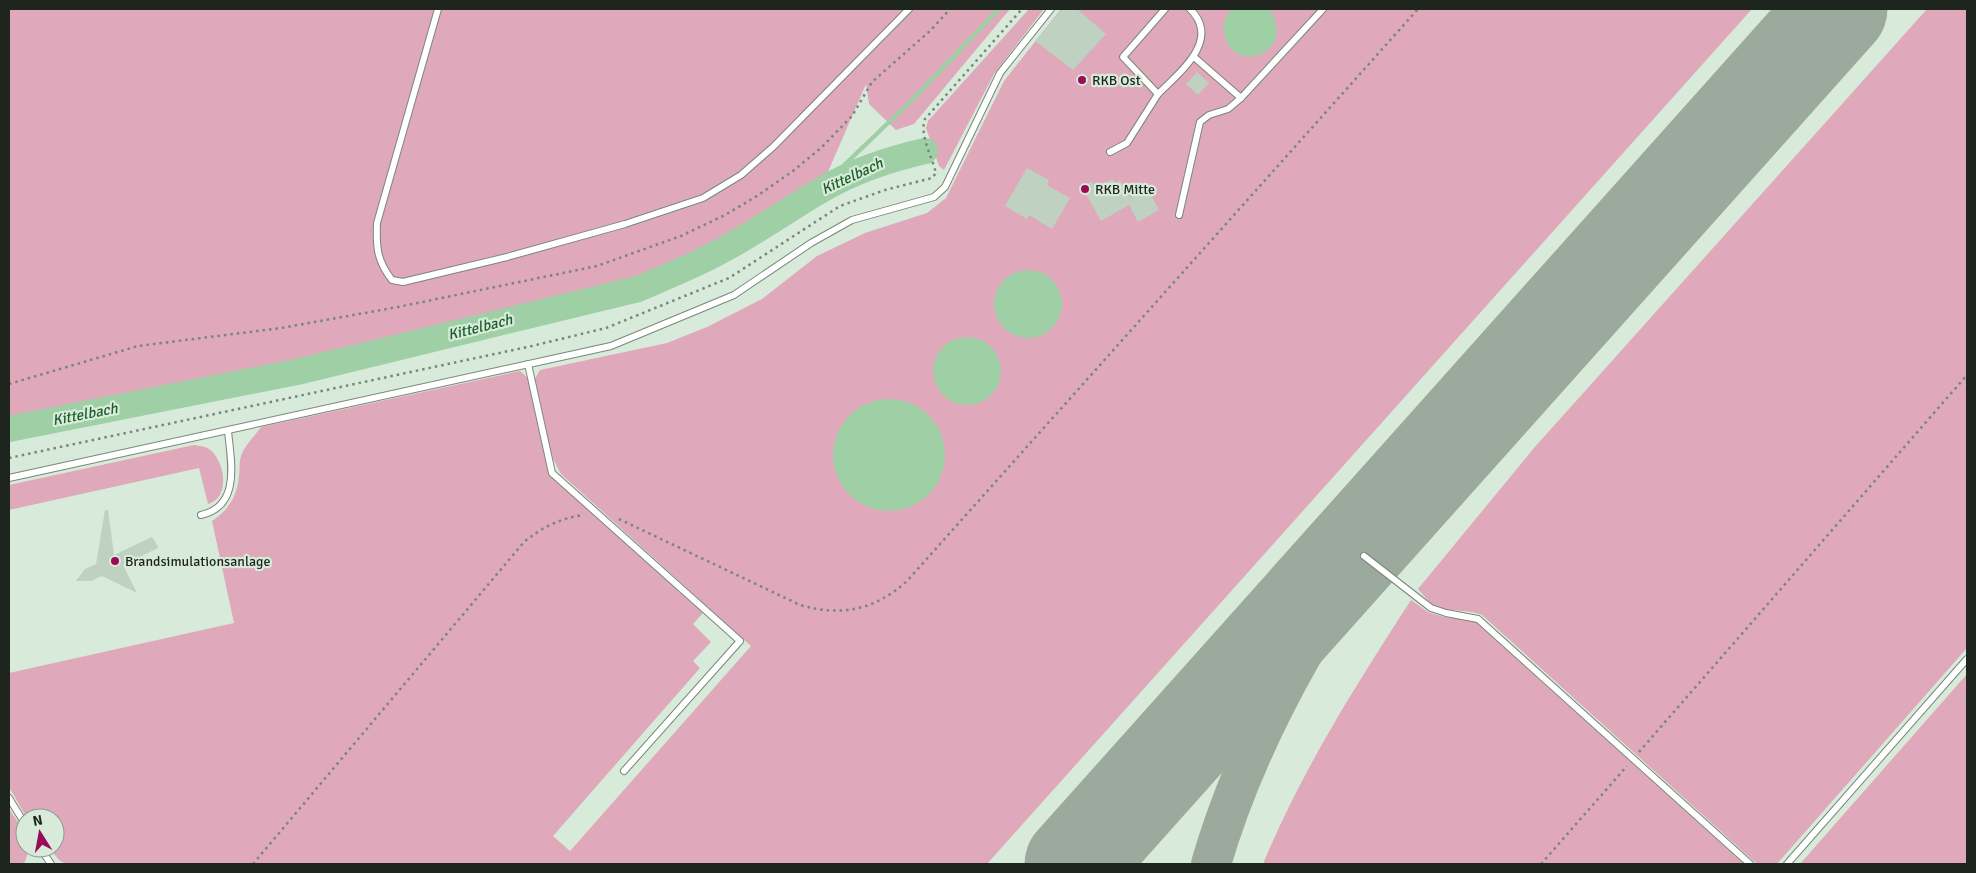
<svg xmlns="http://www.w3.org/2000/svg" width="1976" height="873" font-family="Signika,sans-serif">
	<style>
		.green { fill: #dfa8bb }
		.water { fill: #9fcfa4 }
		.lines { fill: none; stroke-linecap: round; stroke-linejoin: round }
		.stream { stroke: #9fcfa4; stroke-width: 4.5 }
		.river { stroke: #9fcfa4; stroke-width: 26 }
		.taxiway { stroke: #9caa9e; stroke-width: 40 }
		.runway { stroke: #9caa9e; stroke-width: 99 }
		.building { fill: #bfd1c0 }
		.lane-casing { stroke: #778879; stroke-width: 8 }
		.path { stroke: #79867b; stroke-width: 2.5; stroke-dasharray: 2.5 4; stroke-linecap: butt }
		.lane { stroke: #fff; stroke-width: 6 }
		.poi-dot { fill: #9b0a59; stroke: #d8ebda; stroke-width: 2 }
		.labels { text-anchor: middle; stroke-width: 4.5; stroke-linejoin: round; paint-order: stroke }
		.poi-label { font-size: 14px; fill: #1e251f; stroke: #d8ebda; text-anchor: start }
		.water-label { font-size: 15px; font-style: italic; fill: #1c602c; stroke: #d8ebda }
	</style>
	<rect width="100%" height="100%" fill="#d8ebda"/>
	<!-- green -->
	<g class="green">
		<path d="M9,9H1010L914,124L896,130L869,104L866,84L824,181L761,219L642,281L406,336L9,425Z"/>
		<path d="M1029,9H1044L994,74L944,170L939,166L926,128L928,121Z"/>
		<path d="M1061,9H1752L987,864H67L60,861L49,848H55V818H27L9,787V673L234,623L212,521C229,510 237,496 239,476C240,469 239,463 241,456C245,445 254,437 261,427L520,371L528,378L549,472L560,485L703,613L693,624L711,642L693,661L700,668L553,836L570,851L751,646L561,474L552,457L534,380L540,370L667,343L707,327L762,299L817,256L865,233L927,213L946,198L1004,81Z"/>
		<path d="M1927,9H1967V648L1777,864H1757L1482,615C1466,608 1446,614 1432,604C1427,600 1423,594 1418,589L1534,448Z"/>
		<path d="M194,445C199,446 205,446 209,449C225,460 231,498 208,504L199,468L9,510V485Z"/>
		<path d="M1411,600L1428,612L1444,617L1475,621L1744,864H1263C1302,770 1356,685 1411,600Z"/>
		<path d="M1967,674V864H1800Z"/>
		<path d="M9,809L22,828L25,848H27L28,853L24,864H9Z"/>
	</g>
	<!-- water -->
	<g class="water">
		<path d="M1232,9L1270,10C1298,54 1231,76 1224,33C1222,24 1226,16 1232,9Z"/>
		<circle cx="1028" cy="304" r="34"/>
		<circle cx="967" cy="371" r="34"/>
		<circle cx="889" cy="455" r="56"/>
	</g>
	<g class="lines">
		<!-- stream -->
		<path class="stream" d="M826,187L836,173L912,100L999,9"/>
		<!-- river -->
		<path class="river" d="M9,429L297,372L638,289C666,277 694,266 721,251C757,232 790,208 825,188C856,170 890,159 925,151"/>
		<!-- taxiway -->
		<path class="taxiway" d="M1211,864C1243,754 1299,651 1363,557C1388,521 1416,486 1443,451"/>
		<!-- runway -->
		<path class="runway" d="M1074,864L1838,9"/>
	</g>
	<!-- building -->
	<g class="building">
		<path d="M1062,9H1077L1106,34L1073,70L1035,41Z"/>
		<path d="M1197,72L1209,83L1198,95L1186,84Z"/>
		<path d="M1027,168L1049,180L1047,185L1070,198L1052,229L1029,215L1027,219L1005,206Z"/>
		<path d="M1113,179L1115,183L1120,180L1130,198L1147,188L1159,210L1138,222L1129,205L1101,221L1082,187L1092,181L1095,188Z"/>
		<path d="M105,510H108L114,555L152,537L156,543L158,548L123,565L137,593L102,576L91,581H76L85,569L96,564Z"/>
	</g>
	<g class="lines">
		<!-- lane casing -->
		<g class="lane-casing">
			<g id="lane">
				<path d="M438,9L377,223C376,247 377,261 392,280L403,282L507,257L625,224L703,198L741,175L773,147L909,9"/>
				<path d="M1165,9L1123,57L1158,94C1179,73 1222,40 1190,9"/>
				<path d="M1194,57L1241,98L1323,9"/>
				<path d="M1110,152L1127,143L1158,94"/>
				<path d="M1179,215L1200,122L1209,115L1228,109L1241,98"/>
				<path d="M528,364L552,473L740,641L624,771"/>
				<path d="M9,478L611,346L734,295L811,243L852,220L934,197L945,187L1000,73L1051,9"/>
				<path d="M201,515C241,506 231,462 228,431"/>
				<path d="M1364,556L1431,608L1446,613L1478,619L1750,864"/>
				<path d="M9,798L25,824"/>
				<path d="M40,848L51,864"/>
				<path d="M1787,864L1967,659"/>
			</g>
		</g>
		<!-- path -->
		<g class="path">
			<path d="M9,384L138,346L281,328L398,307L597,266L681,236L725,215L757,196L793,171L822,147L852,116L872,82L931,30L950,9"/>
			<path d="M9,458L532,346L606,328L729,278L840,206L885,190L932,178L936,173C932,157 919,134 925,119L1022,9"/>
			<path d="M619,519L800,605C841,617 875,610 907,581L1418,9"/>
			<path d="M1639,752L1967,375"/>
			<path d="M253,864L524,542C542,527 561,518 584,515"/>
			<path d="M1541,864L1627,766"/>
		</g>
		<!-- lane -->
		<use href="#lane" class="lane"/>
	</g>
	<!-- markers -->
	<g class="poi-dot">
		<circle cx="1082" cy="80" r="5"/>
		<circle cx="1085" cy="189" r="5"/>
		<circle cx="115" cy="561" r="5"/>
	</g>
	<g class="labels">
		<!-- poi labels -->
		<g class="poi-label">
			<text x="1092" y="85">RKB Ost</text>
			<text x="1095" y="194">RKB Mitte</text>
			<text x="125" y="566">Brandsimulationsanlage</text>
		</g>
		<!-- water labels -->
		<g class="water-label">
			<text transform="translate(852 176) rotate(-25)" y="5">Kittelbach</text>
			<text transform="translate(480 327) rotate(-14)" y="5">Kittelbach</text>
			<text transform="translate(85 414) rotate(-11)" y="5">Kittelbach</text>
		</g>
	</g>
	<!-- border -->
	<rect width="1976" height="873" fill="none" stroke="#1e251f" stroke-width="20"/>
	<!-- north arrow -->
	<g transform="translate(40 833) rotate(349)"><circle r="24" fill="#d8ebda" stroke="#8e9c8f"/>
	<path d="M0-4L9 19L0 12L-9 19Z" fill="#9b0a59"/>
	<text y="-8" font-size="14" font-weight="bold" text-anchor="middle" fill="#1e251f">N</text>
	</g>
</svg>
